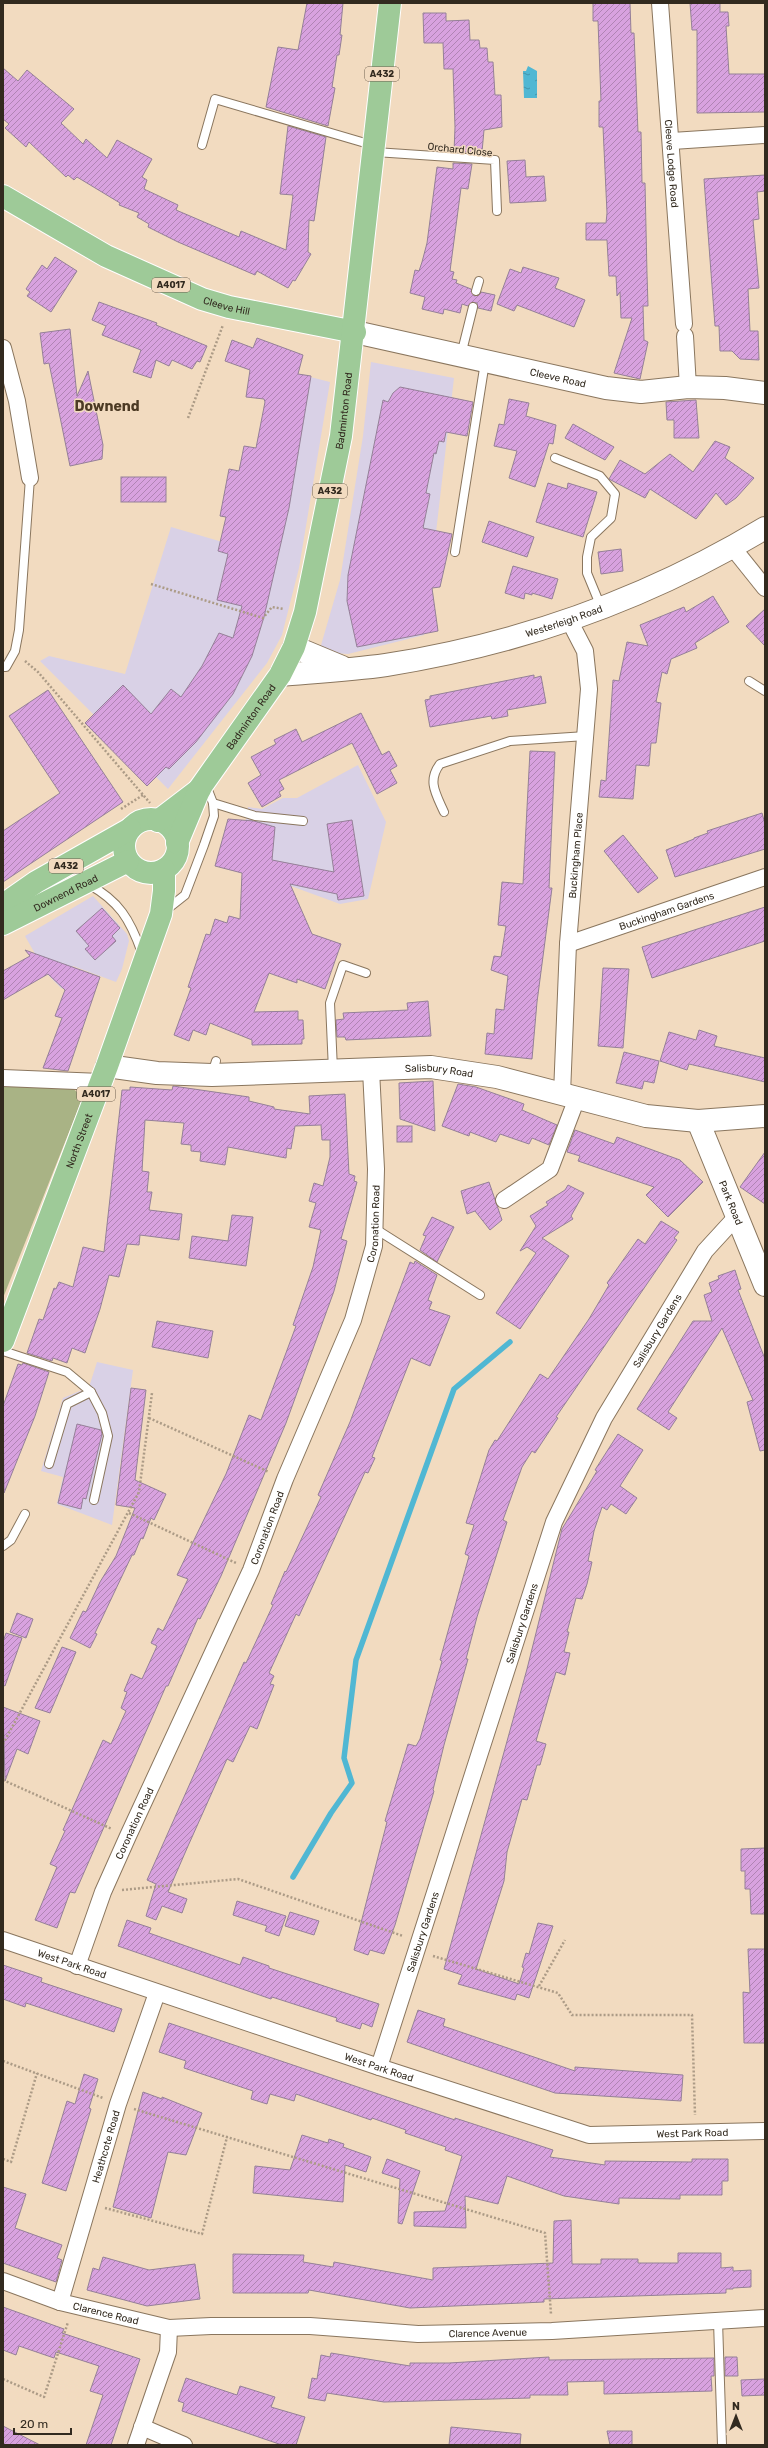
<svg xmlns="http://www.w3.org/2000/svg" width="768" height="2448" font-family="Rubik,sans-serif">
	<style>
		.commercial { fill: #d9d1e6 }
		.green { fill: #a9b385 }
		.water { fill: url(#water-ripples) }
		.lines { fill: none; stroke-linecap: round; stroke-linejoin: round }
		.stream { stroke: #50b7d3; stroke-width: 5.5 }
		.building { fill: url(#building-hatch); stroke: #958098 }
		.lane-casing { stroke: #8a765e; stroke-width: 10 }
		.street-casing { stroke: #8a765e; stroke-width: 18 }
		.secondary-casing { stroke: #8a765e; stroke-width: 24 }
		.primary-casing { stroke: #fff; stroke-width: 24 }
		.path { stroke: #ac9b86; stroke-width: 2.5; stroke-dasharray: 2 2; stroke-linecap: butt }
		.lane { stroke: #fff; stroke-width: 8 }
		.street { stroke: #fff; stroke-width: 16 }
		.secondary { stroke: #fff; stroke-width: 22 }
		.primary { stroke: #9eca98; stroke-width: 22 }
		.labels { text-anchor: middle; stroke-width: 3; stroke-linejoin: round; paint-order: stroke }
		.shield { fill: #f2dbc0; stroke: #6c5f4f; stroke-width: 1 }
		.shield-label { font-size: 9px; font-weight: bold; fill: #322a1f }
		.street-label { font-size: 10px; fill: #322a1f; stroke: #f2dbc0 }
		.district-label { font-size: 14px; font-weight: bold; fill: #4c3a24; stroke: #f2dbc0 }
	</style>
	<defs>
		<pattern id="water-ripples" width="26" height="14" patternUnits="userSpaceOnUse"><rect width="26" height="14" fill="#50b7d3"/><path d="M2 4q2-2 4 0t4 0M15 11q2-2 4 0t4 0" fill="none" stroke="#4395ab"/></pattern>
		<pattern id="building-hatch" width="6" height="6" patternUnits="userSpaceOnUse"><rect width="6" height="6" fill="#d8a2df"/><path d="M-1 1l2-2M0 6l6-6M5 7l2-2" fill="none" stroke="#b084b4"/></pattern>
	</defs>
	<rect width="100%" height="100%" fill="#f2dbc0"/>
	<!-- commercial -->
	<g class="commercial">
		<path d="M371,362L454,378L424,635L348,654L319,652L340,580L363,436Z"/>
		<path d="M279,369L330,382L299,568L282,635L267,663L168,789L40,661L49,656L125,674L171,527L250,550Z"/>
		<path d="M358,765L386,822L368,899L340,904L280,882L238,871L248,807L262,809L283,798H297Z"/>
		<path d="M93,896L127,934L129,941L122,969L116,982L73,966L62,989L46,973L25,936Z"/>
		<path d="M97,1362L133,1370L112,1525L57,1504L63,1477L41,1471L63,1398L87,1388L90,1384Z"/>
	</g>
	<!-- green -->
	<path class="green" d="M3,1085L71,1087L83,1097L3,1298Z"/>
	<!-- water -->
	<path class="water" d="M528,66L537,71V98H524L523,71H526Z"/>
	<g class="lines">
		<!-- stream -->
		<path class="stream" d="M293,1877L331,1813L352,1783L344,1758L356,1660L454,1389L510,1342"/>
	</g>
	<!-- building -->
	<g class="building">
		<path d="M307,3H343L340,35H342L339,55H337L332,87L335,88L328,126L266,107L278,47L298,50Z"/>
		<path d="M593,3H630L631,33H634L638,132H641L642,183H645L647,274L648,306H643L644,340L648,342L640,379L614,373L632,318H621L620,292L617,296L616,276H609L607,240H586V223H606L607,213L603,127H599V101H601L598,21H593Z"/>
		<path d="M690,3H720V12H728L729,26H726L729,74H765V112L697,113V30H692Z"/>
		<path d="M423,13H446V21L469,20L470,40H479L480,48H487L488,62H493L495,95H501L502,127L484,130L482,152H454L455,127L453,69H444L443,43H424Z"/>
		<path d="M3,68L18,81L27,70L74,109L61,123L83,144L86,139L107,158L117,140L152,159L142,177L147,180L144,189L178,205L176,210L239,237L241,231L286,250L293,195L280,194L288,126L326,137L314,221L309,220L308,252L311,254L295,281L293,280L288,288L257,271L255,275L178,242L148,227L149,224L137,217L139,213L119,205L120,203L77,177L74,180L68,175L66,177L29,142L26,147L5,128L9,124L3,119Z"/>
		<path d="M525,160L526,177L544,176L546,201L510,203L507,161Z"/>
		<path d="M453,163L472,164L468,189L461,188L450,271L454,272L452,279L457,280L456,283L471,289L474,296L479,295L481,292L495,295L491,311L478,308L477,303L472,302L468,306L462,304L460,313L444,309L443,314L422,309L425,297L410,293L415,270L419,271L422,262L427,243L437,167L453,169Z"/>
		<path d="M765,175V191L757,192L759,219L753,220L759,288L748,289L750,331H758L759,360L740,359L732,351H720L719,326H715L704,179Z"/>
		<path d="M55,257L77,271L51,312L27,296L30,292L26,289L42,265L47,269Z"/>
		<path d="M523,267L559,278L555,288L585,300L574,327L517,305L514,311L497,304L510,269L521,273Z"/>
		<path d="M99,302L157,323L156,325L207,346L200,362L197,361L192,369L172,360L169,366L156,360L151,378L133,372L141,350L102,335L106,326L92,320Z"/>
		<path d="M70,329L77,396L88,371L103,445L102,459L70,466L49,363L44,364L40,333Z"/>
		<path d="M257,338L303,355L298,374L311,376L289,508L264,617L252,656L233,694L196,742L169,769L166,767L147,786L85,723L123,685L151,714L171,689L181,697L202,666L219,633L233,638L242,606L217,600L228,554L218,551L226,517L220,516L229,469L239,471L244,446L256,448L265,402L264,399L246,397L250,370L225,361L232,340L253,348Z"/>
		<path d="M400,387L473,402L467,436L446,432L444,442L439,441L436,454L434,453L426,493L430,494L423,528L452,534L440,587L432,588L438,631L357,647L347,601L348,575L383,400L388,402L393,393Z"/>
		<path d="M509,399L529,403L526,416L556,425L553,444L549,443L535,487L509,478L517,451L494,446L499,424L504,425Z"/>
		<path d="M696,400L699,438H674V420H667L666,402Z"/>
		<path d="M573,424L614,447L605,460L565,438Z"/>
		<path d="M715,441L730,447L725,458L754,478L736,498L726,505L716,493L696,519L650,489L645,498L609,479L620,460L645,474L670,454L693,472Z"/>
		<rect x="121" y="477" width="45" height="25"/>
		<path d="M548,483L567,489L568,483L597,492L583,537L536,522Z"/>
		<path d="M489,521L534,537L527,557L482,542Z"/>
		<path d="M621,549L623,571L601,574L598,552Z"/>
		<path d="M513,566L558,579L552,599L532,593V595L525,593L524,599L505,593Z"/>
		<path d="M713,596L729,622L695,643L697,648L671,659L667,674L662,672L656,702L661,703L656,743H651L649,766L636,765L633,799L599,797L601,780L606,781L613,680L619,681L627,642L648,646L640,625L684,607L686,612Z"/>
		<path d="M765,609V646L746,626Z"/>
		<path d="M534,675V678L541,676L546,703L507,710L508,716L492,719L491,716L430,727L425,700L430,699V696Z"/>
		<path d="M48,690L123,802L3,882V831L60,793L9,716Z"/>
		<path d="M361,713L382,755L389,751L397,766L390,770L397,783L377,794L352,743L279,780L284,789L279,792L281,796L262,807L248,783L261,775L251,757L276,744L274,740L296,729L302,742Z"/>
		<path d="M530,751L555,752L549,888H552L537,1002L532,1059L485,1054L487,1033L494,1034L496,1009L504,1010L508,976L491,970L494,956L501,957L506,926L498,925L502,882L523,884Z"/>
		<path d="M762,813L765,824V849L675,877L666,850L694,839V838L708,833L707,831Z"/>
		<path d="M228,819L254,821L275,827L272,860L334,872L327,824L352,820L364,896L338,900L337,894L290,884L312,934L341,944L325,989L297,979V983L269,973L254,1012L298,1011V1020H303L304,1039H302V1044L252,1045V1040L210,1023L206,1035L193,1030L189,1041L174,1035L191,988L188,987L206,934L210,935L215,919L227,923L229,916L240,919L242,873L215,866Z"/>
		<path d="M623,835L658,878L638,893L604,851Z"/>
		<path d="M765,907V941L652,978L642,947Z"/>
		<path d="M102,908L120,928L112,936L116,941L95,960L85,949L89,946L76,931Z"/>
		<path d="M25,950L100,977L68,1071L43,1068L62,1018L55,1016L65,990L48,974L3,1000V971L30,956Z"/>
		<path d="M603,968L629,969L623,1048L598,1046Z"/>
		<path d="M428,1001L431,1036L346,1040L345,1037H337L336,1020L344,1019L343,1013L408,1010L407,1003Z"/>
		<path d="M699,1030L717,1036L714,1046L765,1058V1082L689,1064L687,1070L660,1061L669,1032L696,1040Z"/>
		<path d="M624,1052L659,1061L654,1083L644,1081L642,1089L616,1083Z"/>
		<path d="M433,1081L435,1131L400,1119L399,1083Z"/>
		<path d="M458,1084L476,1087L524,1104L522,1110L557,1125L549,1145L532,1138L529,1144L500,1134L496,1142L470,1132L469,1136L442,1126Z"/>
		<path d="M173,1086L249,1097V1101L274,1107V1109L310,1114L309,1096L345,1094L349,1174L355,1176L354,1181L357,1182L341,1239L347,1241L334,1291L286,1423L221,1576L200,1619L198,1618L168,1686H166L75,1893L70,1892L57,1928L35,1920L57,1867L50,1864L65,1831L63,1830L103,1740L111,1744L126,1711L121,1708L127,1692L124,1691L131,1674L142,1679L157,1646L151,1643L158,1628L163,1631L188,1579L177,1575L226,1474L249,1415L261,1420L296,1326L293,1325L313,1267L321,1230L309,1227L316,1203L309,1201L314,1183L323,1186L330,1157V1140H322L321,1125L295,1126L291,1149L287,1148L286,1158L228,1147L225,1165L200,1161L201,1152L191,1151V1145L181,1144L184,1123L145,1120L142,1171L149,1172L147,1192H152L149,1210L182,1214L179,1240L140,1235L139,1245L127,1244L119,1277L109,1275L100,1309L85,1353L72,1348L67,1363L53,1358L52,1361L27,1353L39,1319L43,1320L54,1288L56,1289L59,1282L73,1287L83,1247L104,1252L122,1090H130V1087L172,1090Z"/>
		<rect x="397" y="1126" width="15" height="16"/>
		<path d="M575,1130L614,1144L617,1137L680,1160L703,1182L668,1217L646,1195L654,1187L578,1161L580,1156L567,1152Z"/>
		<path d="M765,1152V1204L740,1187Z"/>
		<path d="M489,1182L502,1220L490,1230L475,1211L467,1214L461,1191Z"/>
		<path d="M568,1185L584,1193L571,1216L573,1219L542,1238L569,1256L520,1329L496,1313L536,1253L527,1247L520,1251L536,1226L530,1216L548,1205L546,1202L565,1190Z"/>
		<path d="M232,1215L253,1217L246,1266L189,1258L192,1236L228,1241Z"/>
		<path d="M432,1217L454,1227L437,1262L420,1250L426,1236L423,1235Z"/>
		<path d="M661,1221L679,1232L674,1238L677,1240L556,1417L558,1418L535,1453L532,1451L522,1467L503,1520L507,1522L477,1617L466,1659H468L444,1745L433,1790L434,1791L395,1925L384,1954L370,1950L368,1955L354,1950L387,1822L385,1821L408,1744L416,1746L420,1739L442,1661L440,1660L469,1556L465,1554L474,1525L466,1523L489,1450L495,1440L497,1441L540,1374L548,1379L589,1319L609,1285L607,1283L638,1239L645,1244Z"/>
		<path d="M415,1261L437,1275L428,1300L432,1302L429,1309L450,1316L430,1366L411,1358L372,1457L375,1458L368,1473L365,1472L299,1616L296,1614L269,1673L274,1676L270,1684L274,1685L257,1729L250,1726L233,1762L227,1759L188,1846L168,1892L187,1899L182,1913L162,1906L156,1920L146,1916L156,1884L147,1880L244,1662L246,1663L273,1605L271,1604L285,1571L286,1572L321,1497L318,1495L350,1422L410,1262L414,1264Z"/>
		<path d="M735,1270L741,1289L738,1290L765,1359V1450L760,1451L747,1402L753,1400L722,1328L668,1412L677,1418L669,1430L637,1409L693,1321H712L704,1295L712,1292L709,1283L719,1279L718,1276Z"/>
		<path d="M157,1321L213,1331L208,1358L152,1347Z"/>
		<path d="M23,1363L49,1372L35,1416L4,1493L3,1406L18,1364L22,1365Z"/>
		<path d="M131,1388L146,1390L135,1480L166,1494L154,1520L151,1518L143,1539L141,1538L134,1555H132L95,1633L97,1634L90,1648L70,1638L83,1611L86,1612L100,1582L116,1556L135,1508L116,1505Z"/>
		<path d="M77,1424L101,1430L102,1434L86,1499L83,1498L81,1509L58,1503Z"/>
		<path d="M618,1434L643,1450L620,1486L637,1498L626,1514L611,1504L607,1510L602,1507L594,1531L588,1561L592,1562L587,1584L582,1599L576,1598L567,1632H569L564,1652L570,1653L565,1675L556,1672L536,1741L546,1744L540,1765H537L527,1800L522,1799L507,1852L504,1881L476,1969L519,1984L524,1968L522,1967L526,1953L529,1954L538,1923L553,1926L529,1998L517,1994L515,2000L458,1984L462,1975L444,1969L527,1669L562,1529L597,1471L595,1470Z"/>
		<path d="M17,1613L33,1619L26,1638L10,1632Z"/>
		<path d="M6,1633L22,1638L5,1686L3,1685V1642Z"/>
		<path d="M62,1647L76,1652L50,1713L35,1708Z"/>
		<path d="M3,1707L40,1721L28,1754L17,1749L5,1781Z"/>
		<path d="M765,1848V1914H751L750,1889H745V1871H741V1849Z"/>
		<path d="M237,1901L286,1916L279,1936L265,1931L267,1926L233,1915Z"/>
		<path d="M290,1912L319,1921L314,1935L285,1926Z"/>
		<path d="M127,1920L151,1928L149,1933L240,1965L243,1957L269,1966V1968L379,2004L372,2027L362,2023L360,2029L336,2021L337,2018L272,1997L271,1999L118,1946Z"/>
		<path d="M748,1949H765V2043H744L743,1992L750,1993Z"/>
		<path d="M3,1965L42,1978L41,1982L122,2009L114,2032L26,2003L25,2007L3,1999Z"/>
		<path d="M418,2010L445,2019L443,2026L575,2071V2067L683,2075L681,2101L555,2093L464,2062L407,2042Z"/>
		<path d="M169,2023L455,2120V2118L553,2150L550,2157L605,2165V2161L692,2162V2159H728V2181H722V2195H680V2199L619,2198V2204L564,2196L507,2176L498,2204L465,2196L466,2228L414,2226V2212L445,2211L462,2156L445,2150L446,2147L405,2133L406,2130L372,2118L371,2120L296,2094L294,2101L270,2094L267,2104L251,2099L253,2091L184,2068L186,2061L159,2052Z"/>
		<path d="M84,2074L98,2079L89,2108L91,2109L66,2191L42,2183L67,2101L75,2104Z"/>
		<path d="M143,2092L162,2099V2097L202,2113L186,2155L168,2152L151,2218L113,2207Z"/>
		<path d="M302,2135L328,2143L329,2139L344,2144L343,2147L371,2157L366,2172L345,2165L343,2202L253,2193L255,2166L290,2170Z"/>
		<path d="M387,2159L420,2171L402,2224L398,2223L400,2179L382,2173Z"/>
		<path d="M3,2187L26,2194L15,2228L62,2245L57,2258L62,2260L56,2282L3,2263Z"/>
		<path d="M571,2220L572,2264H601V2259H638V2263H678V2253H721V2268L733,2267V2271L751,2270V2287L733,2288V2289H726V2293L544,2299V2302L410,2308L309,2290L308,2293H233V2254L304,2255L303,2262L333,2267L334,2262L433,2280V2268L553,2263L554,2221Z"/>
		<path d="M103,2257L149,2270L195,2264L200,2299L147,2306L87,2290L93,2268L99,2270Z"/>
		<path d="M3,2307L64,2329L62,2333L140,2359L111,2445H86L103,2395L90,2391L99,2366L56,2352L54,2358L19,2346L16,2355L3,2350Z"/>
		<path d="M331,2353L410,2366V2363H449L549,2357V2360L714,2358V2376H711L712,2391L604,2394V2381L567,2382L568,2395H530V2398L384,2402L327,2393L325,2401L308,2398L312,2378L317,2379L321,2355L330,2357Z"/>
		<path d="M725,2357H737L738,2376H725Z"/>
		<path d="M186,2378L237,2395L240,2386L275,2397L271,2407L305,2417L296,2445H282L182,2411L184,2403L178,2401Z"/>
		<path d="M765,2379V2395L742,2396L741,2380Z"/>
		<path d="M3,2426L40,2445H3Z"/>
		<path d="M451,2427L521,2434L520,2445H449Z"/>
		<path d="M607,2431H632V2445H610Z"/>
	</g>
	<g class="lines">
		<!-- lane casing -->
		<g class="lane-casing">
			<g id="lane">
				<path d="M202,145L215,99L372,145"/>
				<path d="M375,152L495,160L497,211"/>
				<path d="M476,291L479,281"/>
				<path d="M461,355L473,307"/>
				<path d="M555,458L600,476L615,494L611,518L591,537L587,557V573L601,607"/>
				<path d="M455,552L485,362"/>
				<path d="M3,667H6L15,651L19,630L30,478"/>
				<path d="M749,681L765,691"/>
				<path d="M213,803L255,816L303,821"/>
				<path d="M444,812C436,794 427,781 440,764L510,741L586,736"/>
				<path d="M88,884C119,901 130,919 142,953"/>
				<path d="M166,910L185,895L204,845L214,816L213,803L206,785"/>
				<path d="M333,1070L330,1003L343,965L366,973"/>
				<path d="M212,1074L216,1061"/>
				<path d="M374,1228L480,1295"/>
				<path d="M3,1351L67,1372L91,1392L102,1413L108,1436L94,1500"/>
				<path d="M49,1464L67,1404L91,1392"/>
				<path d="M3,1546L11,1540L25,1514"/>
				<path d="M718,2321L722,2445"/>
			</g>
		</g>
		<!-- street casing -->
		<g class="street-casing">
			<g id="street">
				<path id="s1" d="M660,3L684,324"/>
				<path d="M672,141L765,135"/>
				<path d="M685,336L688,387"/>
				<path d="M3,348L17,401L30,478"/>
				<path d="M733,548L765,588"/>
				<path id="s2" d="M568,944L765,877"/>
				<path d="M3,1078L101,1082"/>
				<path id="s3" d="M562,1094L568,944L589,689L585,651L569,620"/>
				<path d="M504,1200L550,1169L577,1098"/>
				<path id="s4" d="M3,1940L379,2067L589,2135L765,2131"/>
				<path id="s5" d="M77,1966L103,1892L128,1836L251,1570L285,1479L353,1320L374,1246L376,1169L371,1070"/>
				<path id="s6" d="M379,2067L554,1522L604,1418L705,1251L738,1215"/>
				<path id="s7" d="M3,2281L60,2302L169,2328L211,2326H310L418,2334L552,2331L765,2318"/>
				<path id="s8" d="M60,2302L118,2104L157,1993"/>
				<path d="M142,2427L184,2445"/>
				<path d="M136,2445L168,2352L169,2328"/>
			</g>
		</g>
		<!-- secondary casing -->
		<g class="secondary-casing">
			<g id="secondary">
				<path id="s9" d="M355,332L606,388L641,392L688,387L725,388L765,393"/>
				<path d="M294,647L342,667"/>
				<path id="s10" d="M280,675C315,672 351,670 386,665C520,644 649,598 765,528"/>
				<path id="s11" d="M107,1066L157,1073L212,1075L431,1067L497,1077L646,1116L698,1121L765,1116"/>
				<path id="s12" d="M698,1121L765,1285"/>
			</g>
		</g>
		<!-- primary casing -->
		<g class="primary-casing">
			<g id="primary">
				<path id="s13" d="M3,196L106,256L202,299L229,307L355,332"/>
				<circle cx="151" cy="846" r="27"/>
				<path d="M158,821L200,789"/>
				<path id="s14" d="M177,843L200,788L280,675L294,647L305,612L341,436L390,3"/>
				<path d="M3,905L36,882L130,829"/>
				<path id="s15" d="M3,924L128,861"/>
				<path id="s16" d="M3,1341L107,1066L161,914L164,891V870"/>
			</g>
		</g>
		<!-- path -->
		<g class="path">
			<path d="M188,418L223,325"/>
			<path d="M151,584L263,618L272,607L284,609"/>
			<path d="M25,661L38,672L150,803"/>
			<path d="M121,809L143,795"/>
			<path d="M149,1418L269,1472"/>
			<path d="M129,1513L236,1563"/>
			<path d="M3,1744L139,1492L152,1393"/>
			<path d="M3,1780L112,1829"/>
			<path d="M122,1890L238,1879L403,1936"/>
			<path d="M433,1956L558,1993L572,2015H692L695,2115"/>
			<path d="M539,1986L565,1940"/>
			<path d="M3,2061L103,2098"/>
			<path d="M134,2109L545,2233L551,2314"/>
			<path d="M3,2159L11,2162L37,2073"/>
			<path d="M105,2208L202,2234L227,2137"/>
			<path d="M3,2379L44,2397L68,2322"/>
		</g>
		<!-- lane -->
		<use href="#lane" class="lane"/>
		<!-- street -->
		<use href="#street" class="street"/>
		<!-- secondary -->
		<use href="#secondary" class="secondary"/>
		<!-- primary -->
		<use href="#primary" class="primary"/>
	</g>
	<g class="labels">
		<!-- shield labels -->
		<g class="shield">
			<rect x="365" y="67" width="34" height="14" rx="3"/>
			<rect x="152" y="278" width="38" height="14" rx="3"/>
			<rect x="313" y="484" width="34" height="14" rx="3"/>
			<rect x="49" y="859" width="34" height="14" rx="3"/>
			<rect x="77" y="1087" width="38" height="14" rx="3"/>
		</g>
		<g class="shield-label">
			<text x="382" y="77">A432</text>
			<text x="171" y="288">A4017</text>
			<text x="330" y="494">A432</text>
			<text x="66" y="869">A432</text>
			<text x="96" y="1097">A4017</text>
		</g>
		<!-- street labels -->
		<g class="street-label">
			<text transform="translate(460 149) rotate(6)" y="4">Orchard Close</text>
			<text dy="4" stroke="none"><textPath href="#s1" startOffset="161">Cleeve Lodge Road</textPath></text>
			<text dy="4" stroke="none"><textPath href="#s13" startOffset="250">Cleeve Hill</textPath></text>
			<text dy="4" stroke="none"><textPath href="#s9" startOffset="208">Cleeve Road</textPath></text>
			<text dy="4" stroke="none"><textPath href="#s14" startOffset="471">Badminton Road</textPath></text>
			<text dy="4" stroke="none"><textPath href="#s10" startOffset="290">Westerleigh Road</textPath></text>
			<text dy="4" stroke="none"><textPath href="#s14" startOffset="147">Badminton Road</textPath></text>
			<text dy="4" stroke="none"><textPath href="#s3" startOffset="239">Buckingham Place</textPath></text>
			<text dy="4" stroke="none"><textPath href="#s15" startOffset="70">Downend Road</textPath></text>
			<text dy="4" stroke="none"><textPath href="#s2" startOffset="104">Buckingham Gardens</textPath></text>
			<text dy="4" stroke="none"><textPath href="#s11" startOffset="333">Salisbury Road</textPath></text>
			<text dy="4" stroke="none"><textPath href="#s16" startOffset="214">North Street</textPath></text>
			<text dy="4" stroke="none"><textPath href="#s12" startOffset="88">Park Road</textPath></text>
			<text dy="4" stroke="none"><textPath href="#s5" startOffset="802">Coronation Road</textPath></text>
			<text dy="4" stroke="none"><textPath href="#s6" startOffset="790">Salisbury Gardens</textPath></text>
			<text dy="4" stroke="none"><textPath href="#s5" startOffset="478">Coronation Road</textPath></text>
			<text dy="4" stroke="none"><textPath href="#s6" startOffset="466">Salisbury Gardens</textPath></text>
			<text dy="4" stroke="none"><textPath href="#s5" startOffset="154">Coronation Road</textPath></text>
			<text dy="4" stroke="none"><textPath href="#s6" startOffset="142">Salisbury Gardens</textPath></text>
			<text dy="4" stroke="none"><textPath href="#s4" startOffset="73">West Park Road</textPath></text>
			<text dy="4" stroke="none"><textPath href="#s4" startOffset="397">West Park Road</textPath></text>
			<text dy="4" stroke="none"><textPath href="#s4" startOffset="721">West Park Road</textPath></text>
			<text dy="4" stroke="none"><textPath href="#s8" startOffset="162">Heathcote Road</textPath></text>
			<text dy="4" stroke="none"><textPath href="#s7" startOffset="108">Clarence Road</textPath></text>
			<text dy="4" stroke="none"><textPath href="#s7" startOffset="492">Clarence Avenue</textPath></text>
		</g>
		<!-- district labels -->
		<g class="district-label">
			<text x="107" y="411">Downend</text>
		</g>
	</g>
	<!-- border -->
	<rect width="768" height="2448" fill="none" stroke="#322a1f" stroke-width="8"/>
	<!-- north arrow -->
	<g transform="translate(736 2416)" stroke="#f2dbc0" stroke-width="3" paint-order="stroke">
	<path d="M0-3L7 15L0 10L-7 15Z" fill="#322a1f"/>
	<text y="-6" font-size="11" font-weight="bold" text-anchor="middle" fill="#322a1f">N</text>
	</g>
	<!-- scale -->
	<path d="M14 2428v6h57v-6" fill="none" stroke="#322a1f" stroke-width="2"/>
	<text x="20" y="2428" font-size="12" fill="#322a1f" stroke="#f2dbc0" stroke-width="3" paint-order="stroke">20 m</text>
</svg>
